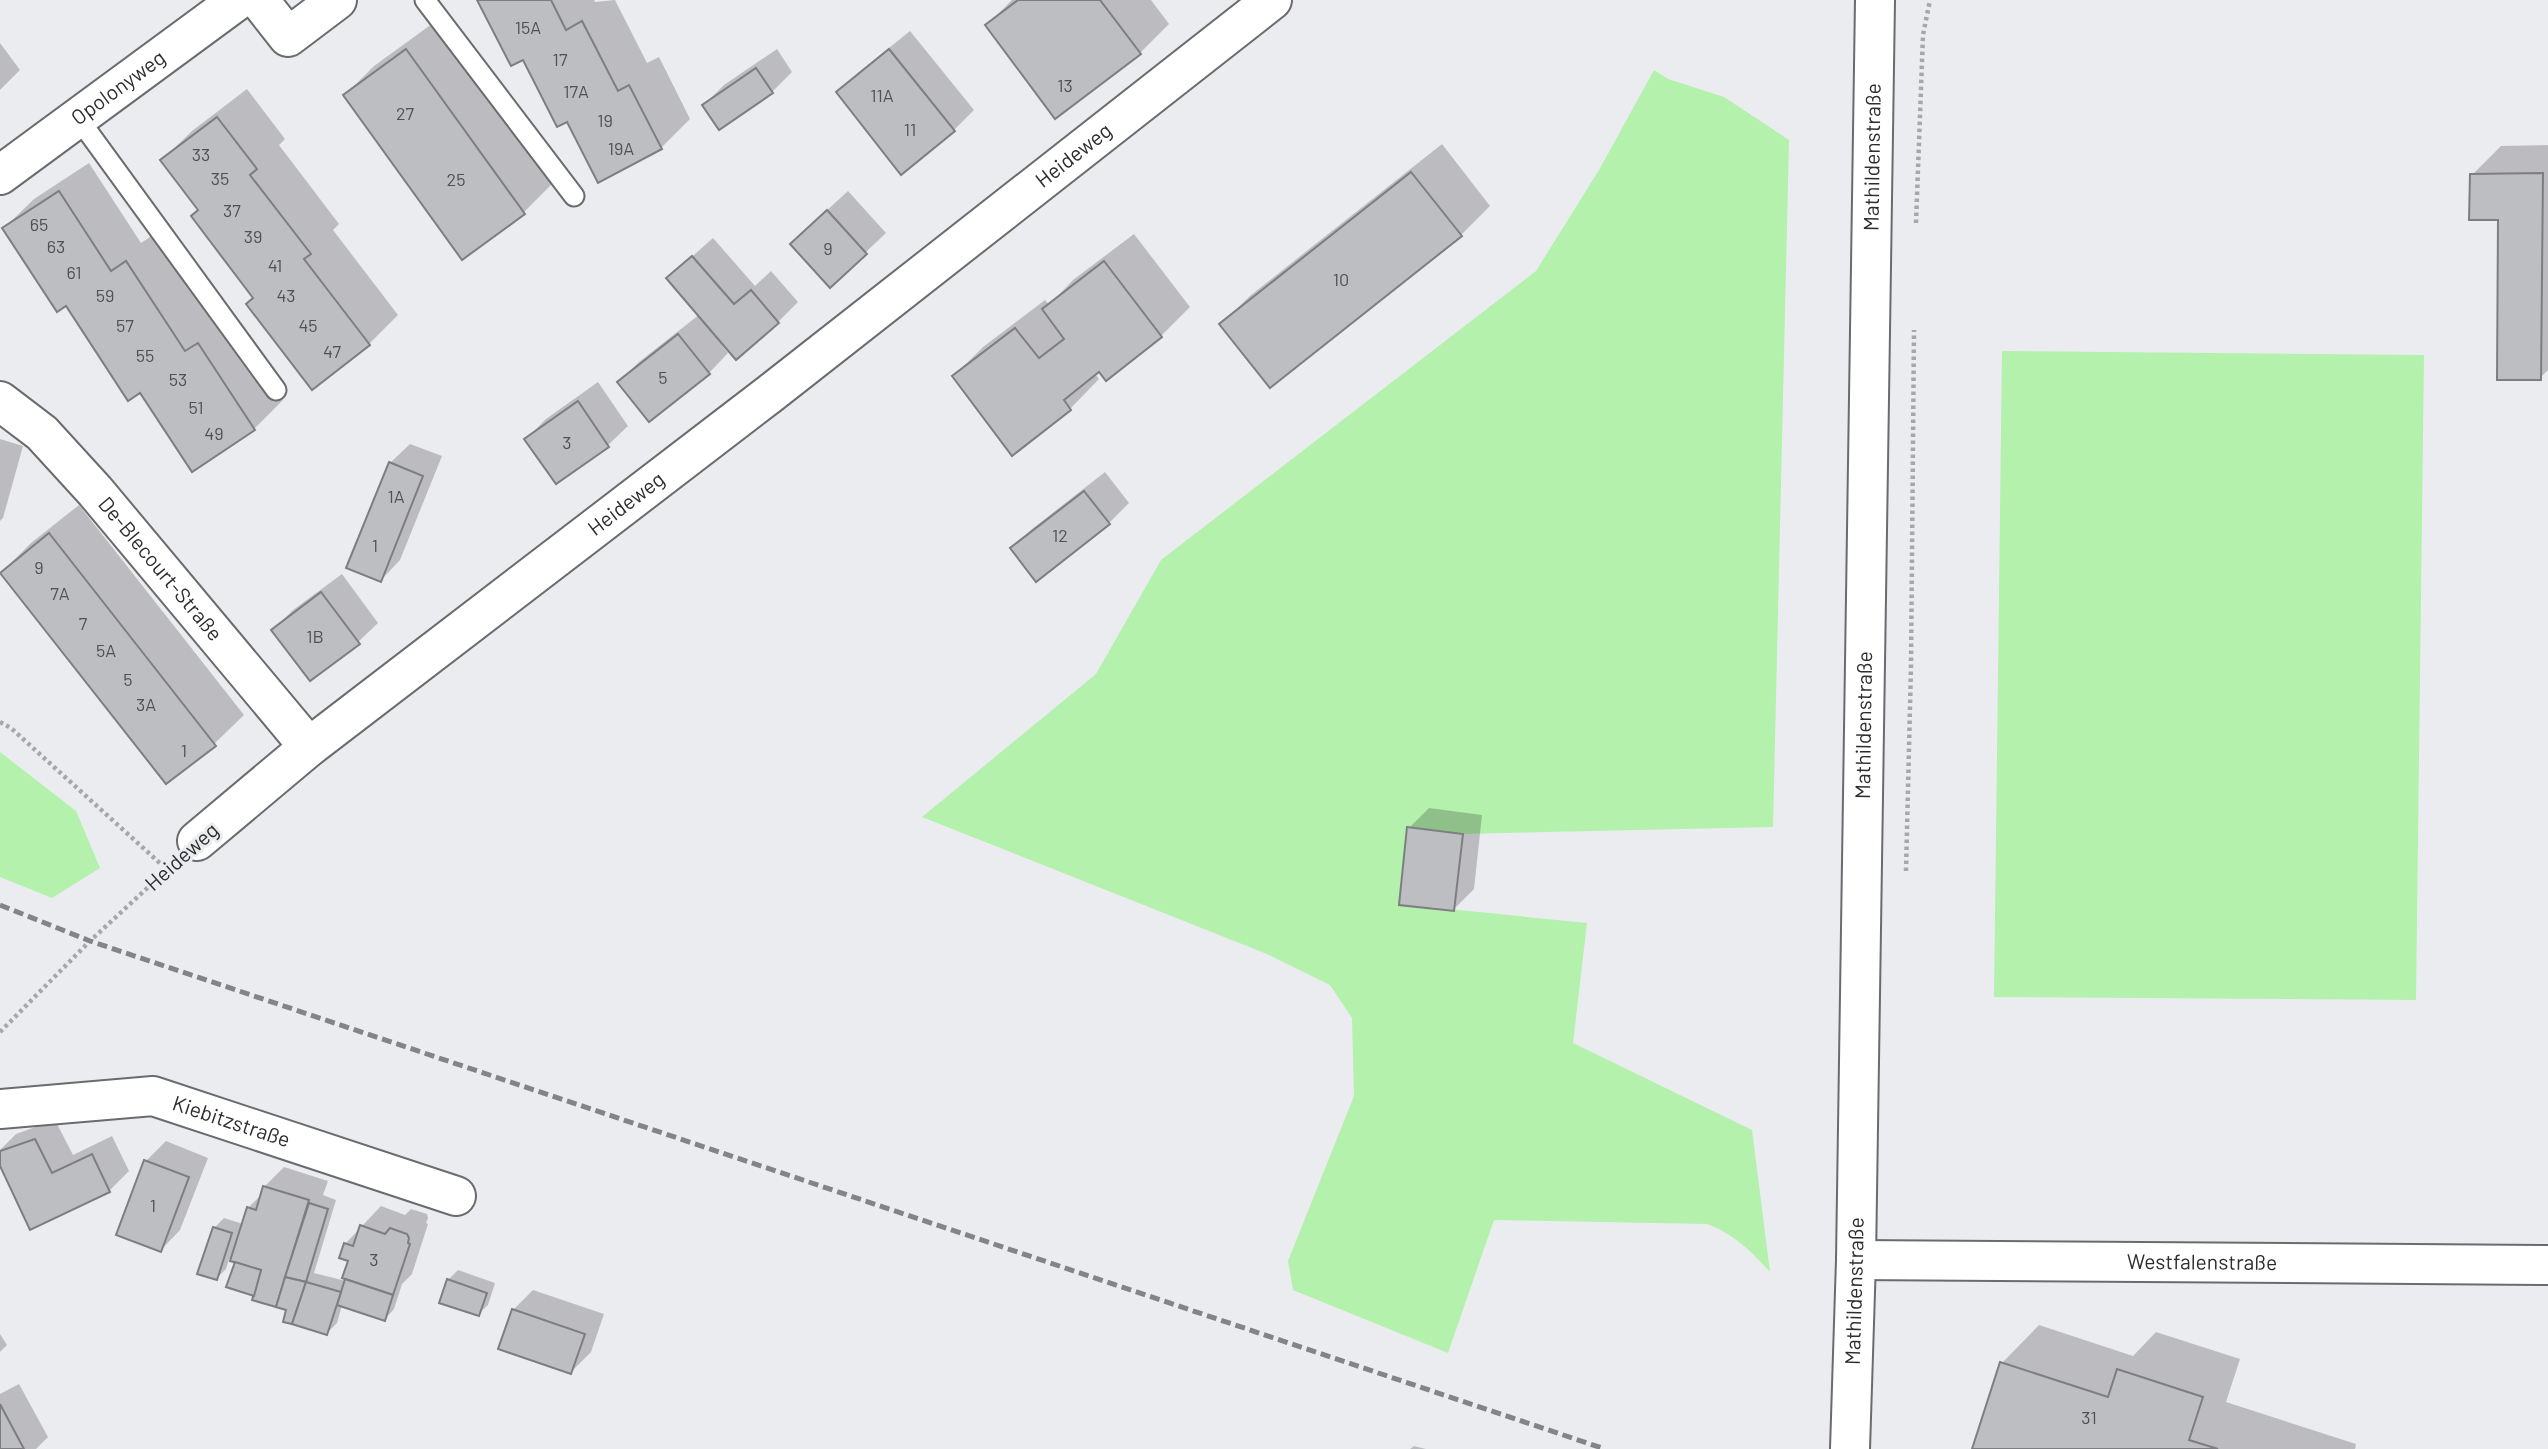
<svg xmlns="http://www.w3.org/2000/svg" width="2548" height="1449" font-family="Barlow,sans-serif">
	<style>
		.green { fill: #b3f1ac }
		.shadow { fill: #0003 }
		.building { fill: #bdbec1; stroke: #7e7e81; stroke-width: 2 }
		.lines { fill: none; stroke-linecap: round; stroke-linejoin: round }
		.service-casing { stroke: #6a6b6e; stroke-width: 23 }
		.minor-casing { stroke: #6a6b6e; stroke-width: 42 }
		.tertiary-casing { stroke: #6a6b6e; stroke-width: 42 }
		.path { stroke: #a7a7aa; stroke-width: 4.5; stroke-dasharray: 3.5 3.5; stroke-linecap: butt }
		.service { stroke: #fff; stroke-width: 19 }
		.minor { stroke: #fff; stroke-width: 38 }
		.tertiary { stroke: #fff; stroke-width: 38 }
		.rail { stroke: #848487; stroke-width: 5; stroke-dasharray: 10 5; stroke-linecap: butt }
		.labels { text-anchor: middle; stroke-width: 6; stroke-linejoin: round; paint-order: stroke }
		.number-label { font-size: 18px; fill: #515153 }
		.street-label { font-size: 21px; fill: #2d2d2e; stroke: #ebecf0 }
	</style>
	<rect width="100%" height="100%" fill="#ebecf0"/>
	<!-- green -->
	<g class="green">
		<path d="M1654,70L1668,79L1724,97L1789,140L1773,827L1463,834L1408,827L1399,904L1587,923L1573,1043L1752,1130L1770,1272C1751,1251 1734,1234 1707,1224L1494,1220L1448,1353L1293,1290L1288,1261L1354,1096L1352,1018L1330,985L1267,954L922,817L1096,674L1161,560L1536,271L1599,170Z"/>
		<path d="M2002,351L2424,355L2416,1000L1994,997Z"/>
		<path d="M0,752L76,811L100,868L52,898L0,877Z"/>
	</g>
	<!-- shadow -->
	<g class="shadow">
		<path d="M479,0H594L595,2L615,0L647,63L659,57L690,119L661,148L568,120Z"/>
		<path d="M1012,0H1151L1169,24L1140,53L987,25Z"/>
		<path d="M436,21L553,183L524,212L462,257L345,95L374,66Z"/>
		<path d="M910,31L974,110L954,130L838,93L858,73Z"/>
		<path d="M0,43L20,70L0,90Z"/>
		<path d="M777,49L792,72L772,92L704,105L724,85Z"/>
		<path d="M247,89L285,139L279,145L339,224L333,230L398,315L369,344L255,298L200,209L162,160L192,131Z"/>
		<path d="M1442,144L1490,206L1461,235L1270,386L1221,324L1251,295Z"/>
		<path d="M2548,145V370L2540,378L2500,219L2472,175L2501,146Z"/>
		<path d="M89,163L141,243L156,233L215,323L228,315L283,400L254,429L141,391L4,228L34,199Z"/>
		<path d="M848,191L886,233L830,286L812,224Z"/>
		<path d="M1134,234L1190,307L1161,336L1106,378L1100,370L1095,374L1099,379L1070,409L1013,453L954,376L983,347L1045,300L1049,305L1073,280Z"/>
		<path d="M713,238L755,286L771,271L798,302L778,322L723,342L721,344L728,353L709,373L619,382L639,362L700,314L668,278Z"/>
		<path d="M598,382L628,426L608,445L556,482L526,439L546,419Z"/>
		<path d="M0,439L23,446L3,518L0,521Z"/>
		<path d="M410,444L442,456L400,560L381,580L390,463Z"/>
		<path d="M1105,472L1129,503L1109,523L1012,549L1032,529Z"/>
		<path d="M79,505L244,715L214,744L2,572L31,543Z"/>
		<path d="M342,574L378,623L358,642L273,630L293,610Z"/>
		<path d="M1429,808L1482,815L1474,889L1454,909L1409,828Z"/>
		<path d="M55,1120L73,1155L112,1136L129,1171L109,1191L31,1228L0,1162V1150L16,1134Z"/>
		<path d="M166,1141L208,1158L180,1230L161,1250L146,1161Z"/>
		<path d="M284,1167L328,1181L323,1195L336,1200L314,1273L346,1281L350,1260L345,1244L381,1206L405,1215L411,1209L427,1214L428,1218L426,1223L428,1224L412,1274L402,1284L394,1309L385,1319L342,1305L337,1323L327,1333L288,1309L256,1295L238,1261L229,1259L226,1269L217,1278L214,1228L224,1218L243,1224L248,1208L262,1194L264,1187Z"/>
		<path d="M458,1270L495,1283L488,1305L478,1314L448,1280Z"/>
		<path d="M533,1290L604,1314L591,1352L571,1372L513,1310Z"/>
		<path d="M2039,1325L2133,1356L2156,1332L2240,1359L2226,1402L2356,1444L2355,1449H1974L2002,1363Z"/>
		<path d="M0,1334L7,1345L0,1352Z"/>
		<path d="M19,1384L48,1437L36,1449H0V1394Z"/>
		<path d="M1414,1446L1426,1449H1410Z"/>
	</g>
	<!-- building -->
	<g class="building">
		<path d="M477,0H551L566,30L582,21L618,91L629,85L662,149L598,183L567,122L557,127L523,60L511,66Z"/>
		<path d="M1018,0H1100L1141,54L1055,119L985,25Z"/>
		<path d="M406,49L525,214L462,260L343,95Z"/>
		<path d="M889,49L955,131L901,175L836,92Z"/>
		<path d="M756,68L773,93L719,130L702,105Z"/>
		<path d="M217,117L257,169L250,175L311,254L304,259L370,345L312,390L246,304L253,298L191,216L198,210L160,160Z"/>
		<path d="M1411,172L1462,236L1270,388L1219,324Z"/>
		<path d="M2543,173L2541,380H2497L2498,220H2469L2470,174Z"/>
		<path d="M59,191L111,271L126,261L185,351L198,343L255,430L192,472L140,393L128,401L66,306L57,312L2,228Z"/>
		<path d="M827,210L867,254L830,288L790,244Z"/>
		<path d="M692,256L734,304L751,290L779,323L736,360L666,278Z"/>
		<path d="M1104,261L1162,337L1106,381L1099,372L1064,400L1071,410L1012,456L952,376L1015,328L1039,358L1064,339L1042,309Z"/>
		<path d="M678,334L710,374L649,422L617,382Z"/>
		<path d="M578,401L609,447L556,484L524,439Z"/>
		<path d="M389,462L423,476L381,582L346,568Z"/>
		<path d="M1084,491L1110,524L1036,582L1010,548Z"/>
		<path d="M49,533L216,746L166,784L0,573Z"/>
		<path d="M321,592L360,644L310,681L271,630Z"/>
		<path d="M1407,827L1463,834L1454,911L1399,905Z"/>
		<path d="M35,1139L52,1173L92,1154L110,1192L30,1230L0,1166V1151Z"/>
		<path d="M144,1160L189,1177L161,1252L116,1235Z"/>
		<path d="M263,1186L309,1200L276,1307L252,1300L261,1270L230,1261L247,1207L256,1210Z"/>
		<path d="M309,1203L328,1209L306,1282L285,1277Z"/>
		<path d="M360,1225L385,1234L390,1228L407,1234L409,1238L408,1243L410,1244L393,1295L342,1278L348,1261L339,1258L344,1243L353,1246Z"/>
		<path d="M213,1227L232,1233L217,1280L197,1274Z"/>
		<path d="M235,1262L261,1270L254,1296L226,1287Z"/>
		<path d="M285,1277L306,1282L292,1324L283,1322L286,1310L276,1307Z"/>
		<path d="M345,1279L393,1295L385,1321L337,1305Z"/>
		<path d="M447,1279L487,1293L479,1316L439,1303Z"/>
		<path d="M306,1282L341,1292L327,1335L292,1324Z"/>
		<path d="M512,1309L585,1334L571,1374L498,1349Z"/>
		<path d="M2000,1362L2108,1397L2117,1369L2203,1397L2189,1440L2218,1449H1972Z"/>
		<path d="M0,1404L24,1449H0Z"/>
	</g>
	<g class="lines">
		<!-- service casing -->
		<g class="service-casing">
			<g id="service">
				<path d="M425,0L574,196"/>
				<path d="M78,118L276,390"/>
			</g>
		</g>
		<!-- minor casing -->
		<g class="minor-casing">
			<g id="minor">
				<path d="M259,0L288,37L337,0"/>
				<path id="s1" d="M0,175L238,0"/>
				<path id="s2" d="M0,401L42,433L95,491L309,747"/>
				<path id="s3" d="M197,841L309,747L771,393L1272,0"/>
				<path id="s4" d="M0,1109L153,1096L456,1196"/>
				<path id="s5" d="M1856,1260L2548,1265"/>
			</g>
		</g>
		<!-- tertiary casing -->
		<g class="tertiary-casing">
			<g id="tertiary">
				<path id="s6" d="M1850,1449L1856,1260L1875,0"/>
			</g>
		</g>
		<!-- path -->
		<g class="path">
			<path d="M1916,223L1923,35L1930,0"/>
			<path d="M0,722L11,728L162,865"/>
			<path d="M1906,871L1911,666L1914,330"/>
			<path d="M0,1032L90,941L170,867"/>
		</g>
		<!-- service -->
		<use href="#service" class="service"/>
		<!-- minor -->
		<use href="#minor" class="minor"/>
		<!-- tertiary -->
		<use href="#tertiary" class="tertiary"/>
		<!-- rail -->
		<path class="rail" d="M0,905L90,941L1605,1449"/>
	</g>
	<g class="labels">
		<!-- number labels -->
		<g class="number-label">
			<text x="528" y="34">15A</text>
			<text x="560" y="66">17</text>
			<text x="1065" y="92">13</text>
			<text x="576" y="98">17A</text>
			<text x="882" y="102">11A</text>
			<text x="405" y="120">27</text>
			<text x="605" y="127">19</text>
			<text x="910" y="136">11</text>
			<text x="621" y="155">19A</text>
			<text x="201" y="161">33</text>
			<text x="220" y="185">35</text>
			<text x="456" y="186">25</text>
			<text x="232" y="217">37</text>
			<text x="39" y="231">65</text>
			<text x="253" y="243">39</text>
			<text x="56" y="253">63</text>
			<text x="828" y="255">9</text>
			<text x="275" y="272">41</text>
			<text x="74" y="279">61</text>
			<text x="1341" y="286">10</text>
			<text x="105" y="302">59</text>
			<text x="286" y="302">43</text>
			<text x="125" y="332">57</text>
			<text x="308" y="332">45</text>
			<text x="332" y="358">47</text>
			<text x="145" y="362">55</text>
			<text x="663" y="384">5</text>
			<text x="178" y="386">53</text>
			<text x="196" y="414">51</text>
			<text x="214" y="440">49</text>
			<text x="567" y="449">3</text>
			<text x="396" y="503">1A</text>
			<text x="1060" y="542">12</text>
			<text x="375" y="552">1</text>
			<text x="39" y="574">9</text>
			<text x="60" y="600">7A</text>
			<text x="83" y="630">7</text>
			<text x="315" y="643">1B</text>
			<text x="106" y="657">5A</text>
			<text x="128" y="686">5</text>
			<text x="146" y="711">3A</text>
			<text x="184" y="757">1</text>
			<text x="153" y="1212">1</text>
			<text x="374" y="1266">3</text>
			<text x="2089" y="1424">31</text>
		</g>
		<!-- street labels -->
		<g class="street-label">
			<text dy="7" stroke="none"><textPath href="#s1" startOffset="147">Opolonyweg</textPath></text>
			<text dy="7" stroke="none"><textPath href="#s3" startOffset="1113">Heideweg</textPath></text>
			<text dy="7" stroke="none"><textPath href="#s6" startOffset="1292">Mathildenstraße</textPath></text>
			<text dy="7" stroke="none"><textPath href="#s3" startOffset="546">Heideweg</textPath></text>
			<text dy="7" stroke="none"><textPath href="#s2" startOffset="233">De-Blecourt-Straße</textPath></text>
			<text dy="7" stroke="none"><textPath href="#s6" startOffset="724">Mathildenstraße</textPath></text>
			<text transform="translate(182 857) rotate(-42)" y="7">Heideweg</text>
			<text dy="7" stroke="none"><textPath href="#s4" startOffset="236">Kiebitzstraße</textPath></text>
			<text dy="7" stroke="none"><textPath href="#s5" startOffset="346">Westfalenstraße</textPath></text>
			<text dy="7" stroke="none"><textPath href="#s6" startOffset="158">Mathildenstraße</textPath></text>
		</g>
	</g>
</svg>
